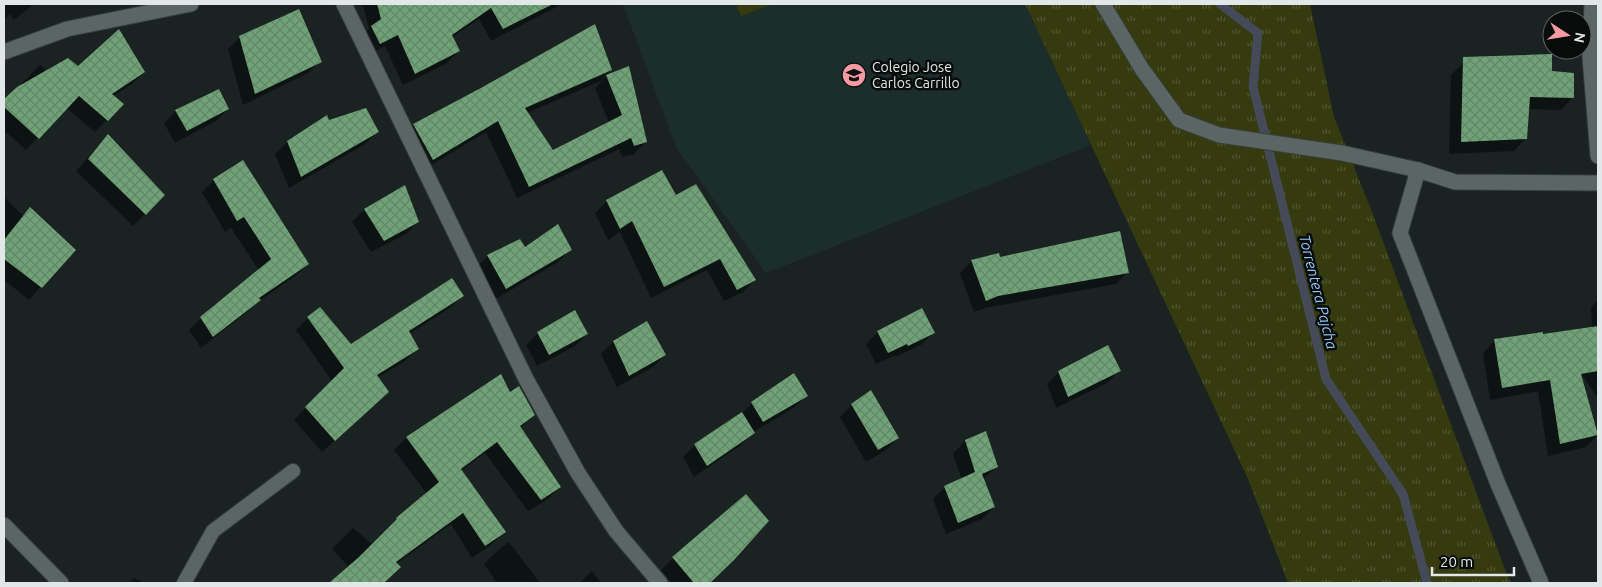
<svg xmlns="http://www.w3.org/2000/svg" width="1602" height="587" font-family="Ubuntu,sans-serif">
	<style>
		.built { fill: #1c2e2b }
		.grass { fill: url(#grass-tufts) }
		.pitch { fill: #353a0f }
		.shadow { fill: #0007; fill-rule: evenodd }
		.lines { fill: none; stroke-linecap: round; stroke-linejoin: round }
		.stream { stroke: #444a58; stroke-width: 9 }
		.building { fill: url(#building-cross-hatch) }
		.lane-casing { stroke: #363d3b; stroke-width: 16 }
		.street-casing { stroke: #363d3b; stroke-width: 17 }
		.lane { stroke: #5b6664; stroke-width: 14 }
		.street { stroke: #5b6664; stroke-width: 15 }
		.labels { text-anchor: middle; stroke-width: 5; stroke-linejoin: round; paint-order: stroke }
		.poi-label { font-size: 14px; fill: #e2e8e7; stroke: #080c0b; text-anchor: start }
		.water-label { font-size: 15px; font-style: italic; fill: #96c8fb; stroke: #080c0b }
	</style>
	<defs>
		<pattern id="grass-tufts" width="24" height="20" patternUnits="userSpaceOnUse" patternTransform="scale(1.25)"><rect width="24" height="20" fill="#353a0f"/><path d="M3 7l-1-3M5 7V3M7 7l1-3M15 17l-1-3M17 17v-4M19 17l1-3" fill="none" stroke="#525632"/></pattern>
		<pattern id="building-cross-hatch" width="8" height="8" patternUnits="userSpaceOnUse" patternTransform="scale(1.25)"><rect width="8" height="8" fill="#70a277"/><path d="M0 0l8 8M0 8l8-8" fill="none" stroke="#638668"/></pattern>
	</defs>
	<rect width="100%" height="100%" fill="#1a2322"/>
	<!-- built -->
	<path class="built" d="M623,4H1025L1091,145L766,273L676,147Z"/>
	<!-- grass -->
	<path class="grass" d="M1025,4H1310L1334,117L1372,212L1507,575L1511,583H1288L1248,479Z"/>
	<!-- pitch -->
	<path class="pitch" d="M736,4H772L741,16Z"/>
	<!-- shadow -->
	<g class="shadow">
		<path d="M4,4H34L14,20L10,14L4,20Z"/>
		<path d="M364,4H562L491,41L479,19L452,37L459,51L447,63L403,85L385,46L368,55L359,39L369,29L363,5Z"/>
		<path d="M240,37L320,61L308,73L243,105L228,49Z"/>
		<path d="M1463,63L1573,97L1561,110L1528,109L1526,138L1514,151L1449,154L1451,75Z"/>
		<path d="M40,65L45,69L42,74L78,68L144,72L132,84L113,96L122,104L95,132L66,108L26,150L6,132L4,136V101Z"/>
		<path d="M628,68L646,142L634,154L622,157L619,149L517,198L486,132L421,171L402,137L414,125L611,70L603,78ZM603,80L595,88L609,123L552,152L527,113Z"/>
		<path d="M228,109L216,121L175,143L164,123L176,111Z"/>
		<path d="M378,132L365,144L289,188L275,154L288,142Z"/>
		<path d="M108,136L164,195L133,226L76,171Z"/>
		<path d="M214,180L308,264L295,276L255,304L247,312L201,348L189,330L201,318L259,270L231,228L225,232L202,192Z"/>
		<path d="M405,186L418,222L406,234L371,252L352,222L364,210Z"/>
		<path d="M4,197L23,216L74,250L29,300L4,280Z"/>
		<path d="M675,197L755,280L743,292L724,301L707,270L651,298L620,232L608,240L595,213L607,201Z"/>
		<path d="M524,249L570,250L558,262L494,300L476,268L488,256Z"/>
		<path d="M999,258L1128,272L1116,284L985,308L974,312L960,273L972,261Z"/>
		<path d="M462,296L450,308L409,334L417,348L405,361L377,378L375,404L322,452L294,420L332,381L296,330L308,318L351,345Z"/>
		<path d="M1598,300V398L1578,369L1598,435L1586,447L1548,456L1538,391L1490,400L1483,353L1495,340L1542,335L1592,328L1591,307Z"/>
		<path d="M878,332L933,333L921,345L895,357V355L876,364L866,344Z"/>
		<path d="M538,333L587,334L575,346L537,366L526,345Z"/>
		<path d="M613,342L665,355L653,367L617,387L601,354Z"/>
		<path d="M1119,371L1107,383L1056,408L1047,384L1059,372Z"/>
		<path d="M500,376L510,393L534,415L520,428L560,487L548,499L528,511L485,453L461,471L504,532L492,544L472,558L451,524L396,564L400,567L383,583H331L349,567L332,549L353,528L373,545L397,519L427,494L394,450L406,438Z"/>
		<path d="M806,396L794,408L753,432L754,433L741,445L694,477L683,457L695,445L739,416L752,403Z"/>
		<path d="M852,405L898,438L886,450L866,462L840,417Z"/>
		<path d="M965,441L997,467L983,479L994,507L982,519L946,534L933,499L945,487L962,480L953,454Z"/>
		<path d="M509,542L540,583H497L484,564L496,552Z"/>
		<path d="M673,558L733,559L708,583H672L661,570Z"/>
		<path d="M592,571L601,583H580Z"/>
		<path d="M134,578L144,583H129Z"/>
	</g>
	<g class="lines">
		<!-- stream -->
		<path class="stream" d="M1220,4L1258,33L1253,87L1326,379L1403,494L1427,583"/>
	</g>
	<!-- building -->
	<g class="building">
		<path d="M377,4H553L503,29L491,8L452,35L460,51L415,74L398,35L380,44L371,26L381,19Z"/>
		<path d="M299,9L322,62L255,94L239,36Z"/>
		<path d="M595,24L612,70L525,108L553,150L622,115L606,75L629,66L647,142L634,146L631,138L529,187L498,121L433,160L413,124L479,89Z"/>
		<path d="M119,29L145,72L112,94L124,104L108,121L79,96L39,139L4,107V99L17,87L68,58L78,66Z"/>
		<path d="M1552,54V71L1574,73V98L1530,97L1527,139L1461,142L1463,57Z"/>
		<path d="M219,89L229,109L187,131L175,110Z"/>
		<path d="M366,108L379,132L301,177L287,141L327,115L329,120Z"/>
		<path d="M108,134L165,195L146,215L88,159Z"/>
		<path d="M243,160L309,264L259,298L261,300L213,337L200,317L271,259L244,217L237,221L213,179Z"/>
		<path d="M662,170L676,195L696,184L756,280L737,290L720,259L664,287L632,221L620,229L606,200Z"/>
		<path d="M405,185L419,222L384,241L364,209Z"/>
		<path d="M30,207L76,250L42,288L4,259V240Z"/>
		<path d="M558,224L572,250L506,289L487,255L520,239L525,247Z"/>
		<path d="M1120,231L1129,273L998,296L986,301L971,260L999,253L1000,257Z"/>
		<path d="M452,278L464,296L409,331L419,349L377,375L389,392L335,441L305,407L344,368L307,317L320,307L351,344Z"/>
		<path d="M922,308L935,333L908,346L907,344L888,353L877,331Z"/>
		<path d="M575,310L588,334L549,355L537,332Z"/>
		<path d="M647,321L666,355L629,376L613,341Z"/>
		<path d="M1598,326V371L1581,374L1598,435L1560,444L1550,380L1502,388L1494,339L1543,332V334Z"/>
		<path d="M1108,345L1121,371L1068,397L1058,371Z"/>
		<path d="M794,373L808,396L763,422L751,402Z"/>
		<path d="M501,374L510,392L519,386L535,415L520,426L561,487L541,500L497,442L461,469L506,532L485,546L463,513L396,562L401,567L384,583H329L359,557L397,519L396,518L439,482L406,437Z"/>
		<path d="M871,390L899,438L878,450L851,404Z"/>
		<path d="M742,412L755,433L707,466L694,444Z"/>
		<path d="M986,431L998,467L982,474L995,507L958,523L944,486L975,472L965,440Z"/>
		<path d="M746,494L769,521L734,560L710,583H694L672,557Z"/>
	</g>
	<g class="lines">
		<!-- lane casing -->
		<g class="lane-casing">
			<path id="lane" d="M184,583L213,531L293,471"/>
		</g>
		<!-- street casing -->
		<g class="street-casing">
			<g id="street">
				<path d="M344,4L526,379L578,473L616,531L660,583"/>
				<path d="M1103,4L1142,69L1179,120L1219,135L1342,153L1418,170L1455,182L1598,183"/>
				<path d="M1592,4L1590,57L1598,156"/>
				<path d="M4,52L67,29L191,4"/>
				<path d="M1418,170L1400,233L1498,484L1541,583"/>
				<path d="M4,525L61,583"/>
			</g>
		</g>
		<!-- lane -->
		<use href="#lane" class="lane"/>
		<!-- street -->
		<use href="#street" class="street"/>
	</g>
	<!-- icons -->
	<defs>
		<g id="school-disc" transform="scale(1.25)"><circle r="9.5" fill="#f49aa2" stroke="#080c0b"/><path d="M0-5L7-2L0 1L-7-2ZM-4 1L0 2.5L4 1V4Q0 6-4 4Z" fill="#111"/></g>
	</defs>
	<g fill-rule="evenodd">
		<use href="#school-disc" x="854" y="75"/>
	</g>
	<g class="labels">
		<!-- poi labels -->
		<g class="poi-label">
			<text x="872" y="72">Colegio Jose<tspan x="872" dy="16">Carlos Carrillo</tspan></text>
		</g>
		<!-- water labels -->
		<g class="water-label">
			<text transform="translate(1318 292) rotate(76)" y="5">Torrentera Pajcha</text>
		</g>
	</g>
	<!-- border -->
	<rect width="1602" height="587" fill="none" stroke="#e2e8e7" stroke-width="10"/>
	<!-- north arrow -->
	<g transform="translate(1567 35) rotate(102)"><circle r="24" fill="#080c0b" stroke="#5f6463"/>
	<path d="M0-4L9 19L0 12L-9 19Z" fill="#f49aa2"/>
	<text y="-8" font-size="14" font-weight="bold" text-anchor="middle" fill="#e2e8e7">N</text>
	</g>
	<!-- scale -->
	<path d="M1432 567v8h82v-8" fill="none" stroke="#e2e8e7" stroke-width="2.5"/>
	<text x="1440" y="567" font-size="15" fill="#e2e8e7" stroke="#080c0b" stroke-width="4" paint-order="stroke">20 m</text>
</svg>
